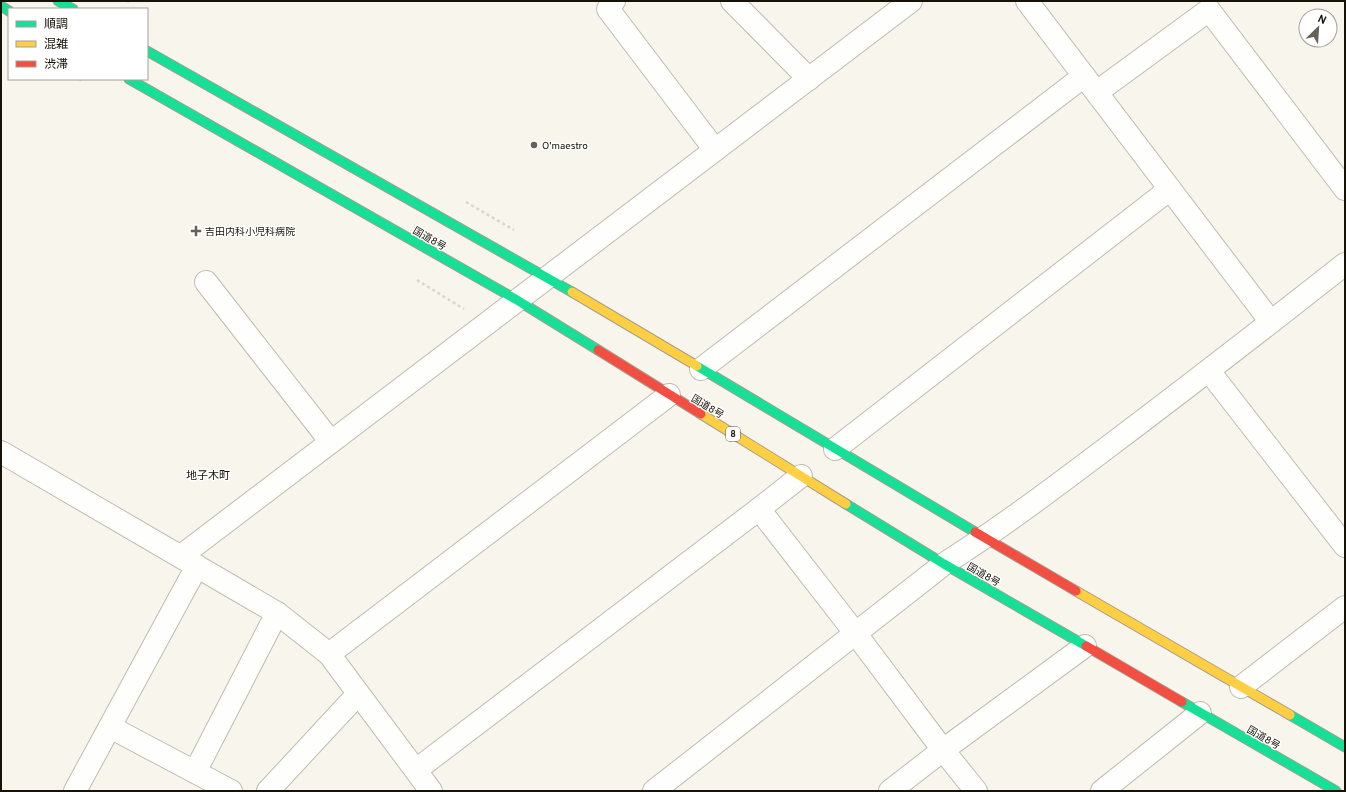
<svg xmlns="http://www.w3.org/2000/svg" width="1346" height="792" font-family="Overpass,'Noto Sans JP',sans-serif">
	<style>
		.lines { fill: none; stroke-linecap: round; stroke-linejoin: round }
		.street-casing { stroke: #bfbcb2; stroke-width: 24 }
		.fast-casing { stroke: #a89c8d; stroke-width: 11 }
		.slow-casing { stroke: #a89c8d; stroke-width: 11 }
		.jam-casing { stroke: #a89c8d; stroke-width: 11 }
		.path { stroke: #d6d6d2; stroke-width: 2.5; stroke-dasharray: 3 3; stroke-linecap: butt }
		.street { stroke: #fefefc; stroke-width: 22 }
		.fast { stroke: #16e098; stroke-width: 9 }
		.slow { stroke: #ffcf43; stroke-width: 9 }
		.jam { stroke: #f24e42; stroke-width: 9 }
		.poi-dot { fill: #656158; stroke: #fff; stroke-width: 1.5 }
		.labels { text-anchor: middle; stroke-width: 3; stroke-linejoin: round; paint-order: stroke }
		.shield { fill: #fff; stroke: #5c5952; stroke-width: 1 }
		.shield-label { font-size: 9px; font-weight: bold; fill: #161208 }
		.poi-label { font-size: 10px; fill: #161208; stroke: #fff; text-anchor: start }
		.street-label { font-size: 10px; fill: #161208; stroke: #fff }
		.neighbourhood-label { font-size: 11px; fill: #161208; stroke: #fff }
	</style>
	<rect width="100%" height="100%" fill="#f8f5ec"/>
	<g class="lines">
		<!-- street casing -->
		<g class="street-casing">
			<g id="street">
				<path d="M614,1L608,9L715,150"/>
				<path d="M732,1L809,79"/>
				<path d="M1027,1L1271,322"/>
				<path d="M1097,92L1209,10L1345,189"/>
				<path d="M206,282L331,442"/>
				<path d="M701,369L1084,76"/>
				<path d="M1209,371L1345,546"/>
				<path d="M835,449L1170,189"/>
				<path d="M1,452L277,613L329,654L431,791"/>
				<path d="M759,509L801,476"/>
				<path d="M181,556L911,1"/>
				<path d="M329,654L669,395"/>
				<path d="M1241,687L1345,607"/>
				<path d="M110,727L195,772L277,613"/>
				<path d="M416,770L759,509L856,634L943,750L890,791"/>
				<path d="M195,772L231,791"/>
				<path d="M75,791L197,566"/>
				<path d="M268,791L358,694"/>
				<path d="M654,791L944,564C999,529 1051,490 1104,450C1185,389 1265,327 1345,264"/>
				<path d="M976,791L943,750L1085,646"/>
				<path d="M1102,791L1200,713"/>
			</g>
		</g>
		<!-- fast casing -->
		<g class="fast-casing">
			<g id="fast">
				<path d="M58,1L73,9"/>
				<path d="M1,6L9,11"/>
				<path d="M147,51L572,292"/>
				<path d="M129,79L517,300L598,350"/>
				<path d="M697,366L975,532"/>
				<path d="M846,504L944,564L1086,646"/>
				<path d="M1182,702L1336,791"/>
				<path d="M1290,715L1345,747"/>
			</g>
		</g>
		<!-- slow casing -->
		<g class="slow-casing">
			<g id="slow">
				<path d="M572,292L697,366"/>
				<path d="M701,414L846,504"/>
				<path d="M1076,591L1290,715"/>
			</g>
		</g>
		<!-- jam casing -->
		<g class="jam-casing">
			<g id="jam">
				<path d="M598,350L701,414"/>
				<path d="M975,532L1076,591"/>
				<path d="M1086,646L1182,702"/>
			</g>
		</g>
		<!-- path -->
		<g class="path">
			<path d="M127,1L129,2"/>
			<path d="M79,79L84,82"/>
			<path d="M466,202L514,230"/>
			<path d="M417,280L464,309"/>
		</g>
		<!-- street -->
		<use href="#street" class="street"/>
		<!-- fast -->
		<use href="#fast" class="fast"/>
		<!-- slow -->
		<use href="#slow" class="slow"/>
		<!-- jam -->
		<use href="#jam" class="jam"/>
	</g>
	<!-- markers -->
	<g class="poi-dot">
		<circle cx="534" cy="145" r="4"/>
		<path d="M194 225h4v4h4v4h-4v4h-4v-4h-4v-4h4z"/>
	</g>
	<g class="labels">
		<!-- shield labels -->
		<rect class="shield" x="726" y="427" width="14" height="14" rx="3"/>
		<g class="shield-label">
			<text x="733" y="437">8</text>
		</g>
		<!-- poi labels -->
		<g class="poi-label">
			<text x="542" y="149">O'maestro</text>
			<text x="205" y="235">吉田内科小児科病院</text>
		</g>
		<!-- street labels -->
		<g class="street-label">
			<text transform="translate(430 238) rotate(30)" y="4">国道8号</text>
			<text transform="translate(708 406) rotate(31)" y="4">国道8号</text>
			<text transform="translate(984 574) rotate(30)" y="4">国道8号</text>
			<text transform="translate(1264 737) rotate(30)" y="4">国道8号</text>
		</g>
		<!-- neighbourhood labels -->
		<g class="neighbourhood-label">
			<text x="208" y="479">地子木町</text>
		</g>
	</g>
	<!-- border -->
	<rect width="1346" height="792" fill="none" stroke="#161208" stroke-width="4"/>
	<!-- legend -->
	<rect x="8" y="8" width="140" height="72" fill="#ffffff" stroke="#a2a09c"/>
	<rect x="16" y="21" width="20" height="6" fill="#16e098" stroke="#a2a09c"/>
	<text x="44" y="28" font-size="12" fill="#161208">順調</text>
	<rect x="16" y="41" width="20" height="6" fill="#ffcf43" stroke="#a2a09c"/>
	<text x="44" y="48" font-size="12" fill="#161208">混雑</text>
	<rect x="16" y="61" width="20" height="6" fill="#f24e42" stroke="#a2a09c"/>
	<text x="44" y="68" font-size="12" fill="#161208">渋滞</text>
	<!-- north arrow -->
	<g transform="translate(1318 28) rotate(25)"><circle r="19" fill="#ffffff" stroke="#a2a09c"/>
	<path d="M0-3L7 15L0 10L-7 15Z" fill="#656158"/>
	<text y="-6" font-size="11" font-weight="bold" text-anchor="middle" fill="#161208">N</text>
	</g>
</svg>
